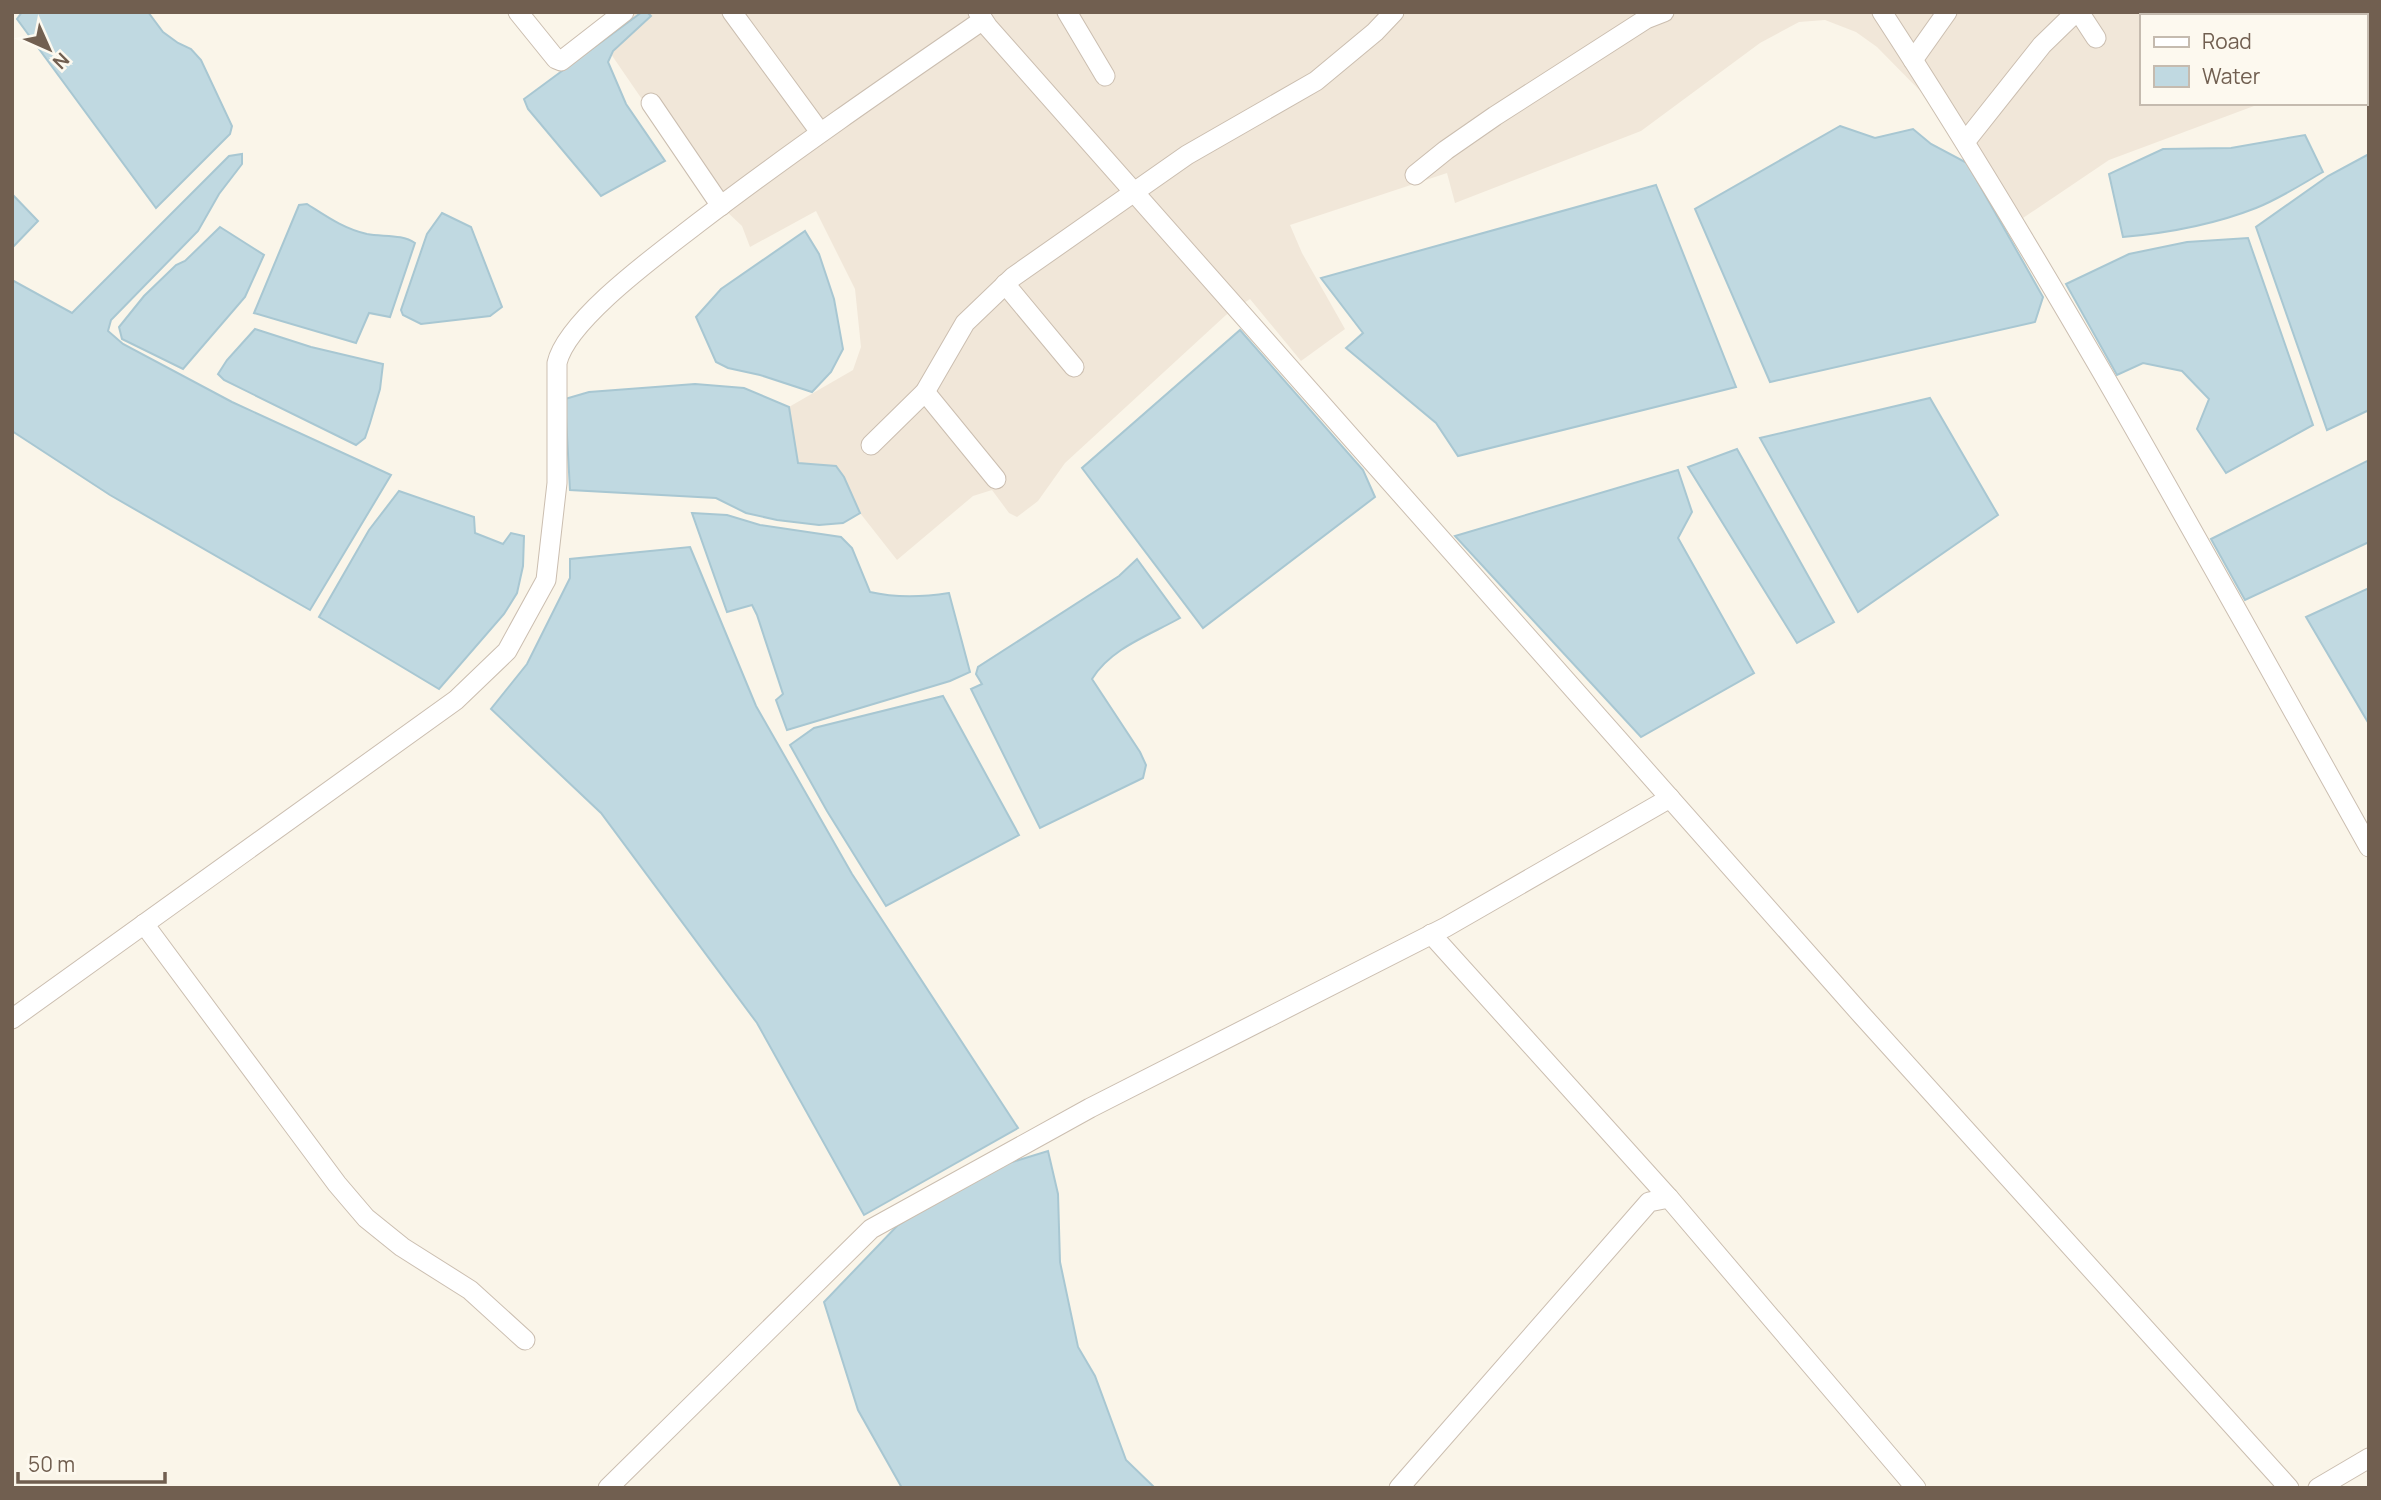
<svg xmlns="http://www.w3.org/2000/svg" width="2381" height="1500" font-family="Manrope,sans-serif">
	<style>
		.residential { fill: #f1e7d9 }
		.water { fill: #c0d9e1; stroke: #a8c7d2; stroke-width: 2 }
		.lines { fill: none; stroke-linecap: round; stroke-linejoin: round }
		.minor-casing { stroke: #cbbeb0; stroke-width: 21 }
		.minor { stroke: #fff; stroke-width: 19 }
	</style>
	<rect width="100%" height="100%" fill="#faf5e9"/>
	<!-- residential -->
	<path class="residential" d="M608,12H2369V36L2365,39V16H2141V103H2262L2109,160L2023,218L1987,165L1936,107L1877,47L1856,32L1825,20L1799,22L1760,43L1641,131L1455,203L1447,173L1290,225L1302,253L1345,329L1301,361L1250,299L1226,315L1065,463L1038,501L1017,517L1009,513L992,490L973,496L897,560L860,513L844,477L823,464L798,463L789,407L853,370L861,347L855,289L816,211L750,247L742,226L705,191L591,25Z"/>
	<!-- water -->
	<g class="water">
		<path d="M22,12H148L163,32L178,43L191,49L201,60L232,126L230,134L156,208L17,19Z"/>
		<path d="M642,12H647L651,16L613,51L608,62L626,104L665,161L601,196L528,109L524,99Z"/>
		<path d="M1840,126L1875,138L1913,129L1931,144L1967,163L2043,297L2035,322L1770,382L1695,209Z"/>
		<path d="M2305,135L2323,172C2302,184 2279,199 2256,208C2213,225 2168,233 2123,237L2109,174L2163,149L2231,148Z"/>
		<path d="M242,154V164L219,194L198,231L111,320L108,331L123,344L232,402L391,475L310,610L110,495L12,431V280L72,313L229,156Z"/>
		<path d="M2369,154V410L2327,430L2256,227L2328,176Z"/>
		<path d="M1656,185L1736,387L1458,456L1436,423L1346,348L1363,333L1321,278Z"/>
		<path d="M12,194L38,221L12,248Z"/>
		<path d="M307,204C326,216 344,229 367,234C383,237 402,234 415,243L390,317L369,313L356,343L254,313L299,205Z"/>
		<path d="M442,213L471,227L502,307L490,316L421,324L403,315L401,310L427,234Z"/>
		<path d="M220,227L264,255L245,297L183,369L122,339L119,327L144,296L176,265L185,261Z"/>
		<path d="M805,231L819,254L834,299L843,349L831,372L812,392L760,375L728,368L716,362L696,317L721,289Z"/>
		<path d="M2248,238L2313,425L2226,473L2197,429L2209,399L2182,371L2143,363L2117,375L2066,284L2129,254L2187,242Z"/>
		<path d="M255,329L311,347L383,364L380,389L370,423L365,438L356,445L224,380L218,374L227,360Z"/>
		<path d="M1240,330L1363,470L1375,497L1203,628L1082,468Z"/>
		<path d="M695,384L744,388L789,407L798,463L836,466L844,477L860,513L843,523L819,525L777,520L746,513L716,498L570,490L565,399L589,392Z"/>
		<path d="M1930,398L1998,515L1858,612L1760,438Z"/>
		<path d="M1737,449L1834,622L1797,643L1688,467Z"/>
		<path d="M2369,460V542L2245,600L2211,539Z"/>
		<path d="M1678,470L1692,512L1678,538L1754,673L1641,737L1455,536Z"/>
		<path d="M399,491L474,517L475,533L503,544L511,533L524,536L523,566L517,593L504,614L439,689L319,617L369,530Z"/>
		<path d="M692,513L727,515L760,525L841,537L852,548L870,592C896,598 923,597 949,593L970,672L950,681L787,730L776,700L783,694L757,615L752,605L727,612Z"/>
		<path d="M690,547L756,706L852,874L1018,1128L864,1215L757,1023L601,813L491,709L527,664L570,578V559Z"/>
		<path d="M1137,559L1180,618C1150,635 1111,648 1092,679L1140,752L1146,765L1143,778L1040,828L971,689L982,684L976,674L978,667L1119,576Z"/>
		<path d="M2369,588V724L2306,617Z"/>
		<path d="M943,696L1019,835L886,906L827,811L790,745L814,728Z"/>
		<path d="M1048,1151L1058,1194L1060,1262L1078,1347L1095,1376L1126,1460L1155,1488H902L858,1410L824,1302L897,1226L983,1171Z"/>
	</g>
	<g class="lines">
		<!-- minor casing -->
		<g class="minor-casing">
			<g id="minor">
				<path d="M518,12L556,59L561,61L624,12"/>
				<path d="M732,12L820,132"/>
				<path d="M978,12L988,27L1860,1013L2289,1488"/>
				<path d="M1067,12L1105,76"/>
				<path d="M1882,12C2058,282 2212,566 2369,847"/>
				<path d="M2079,12L2096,38"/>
				<path d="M2317,16L2322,12"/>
				<path d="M1913,60L1947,12"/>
				<path d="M651,103L721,206"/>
				<path d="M1965,142L2042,45L2076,12"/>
				<path d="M1415,175L1446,150L1495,116L1646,19L1664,12"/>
				<path d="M1005,284L1074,367"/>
				<path d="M925,392L996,479"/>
				<path d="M871,445L925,392L965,323L1013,277L1187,155L1316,81L1375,32L1394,12"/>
				<path d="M144,924L337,1184L366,1218L402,1247L470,1290L525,1340"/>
				<path d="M1431,934L1669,1198"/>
				<path d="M12,1019L456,700L507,651L546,580L557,483V363C567,319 661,252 698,223C791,152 887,86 983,20"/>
				<path d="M608,1488L871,1229L1090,1108L1446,927L1670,798"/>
				<path d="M1399,1488L1649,1202L1669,1198L1916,1488"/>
				<path d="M2318,1488L2369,1458"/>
			</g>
		</g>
		<!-- minor -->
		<use href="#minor" class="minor"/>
	</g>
	<!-- border -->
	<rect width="2381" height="1500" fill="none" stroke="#715f50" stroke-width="28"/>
	<!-- legend -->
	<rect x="2140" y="14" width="228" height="91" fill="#fdf9ef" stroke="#c5bbaf" stroke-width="2"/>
	<rect x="2154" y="37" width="35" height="10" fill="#ffffff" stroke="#c5bbaf" stroke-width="2"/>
	<text x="2202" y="49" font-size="21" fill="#715f50">Road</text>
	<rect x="2154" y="66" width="35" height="21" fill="#c0d9e1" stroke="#c5bbaf" stroke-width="2"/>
	<text x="2202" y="84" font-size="21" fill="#715f50">Water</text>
	<!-- north arrow -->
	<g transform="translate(49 49) rotate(135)" stroke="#fdf9ef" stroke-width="5" paint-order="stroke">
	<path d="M0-5L12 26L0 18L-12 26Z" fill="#715f50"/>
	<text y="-10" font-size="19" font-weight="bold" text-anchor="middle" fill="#715f50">N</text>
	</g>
	<!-- scale -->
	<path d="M18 1472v10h147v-10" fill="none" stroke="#715f50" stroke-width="3.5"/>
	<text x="28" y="1472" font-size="21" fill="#715f50" stroke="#fdf9ef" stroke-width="5" paint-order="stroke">50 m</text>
</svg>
